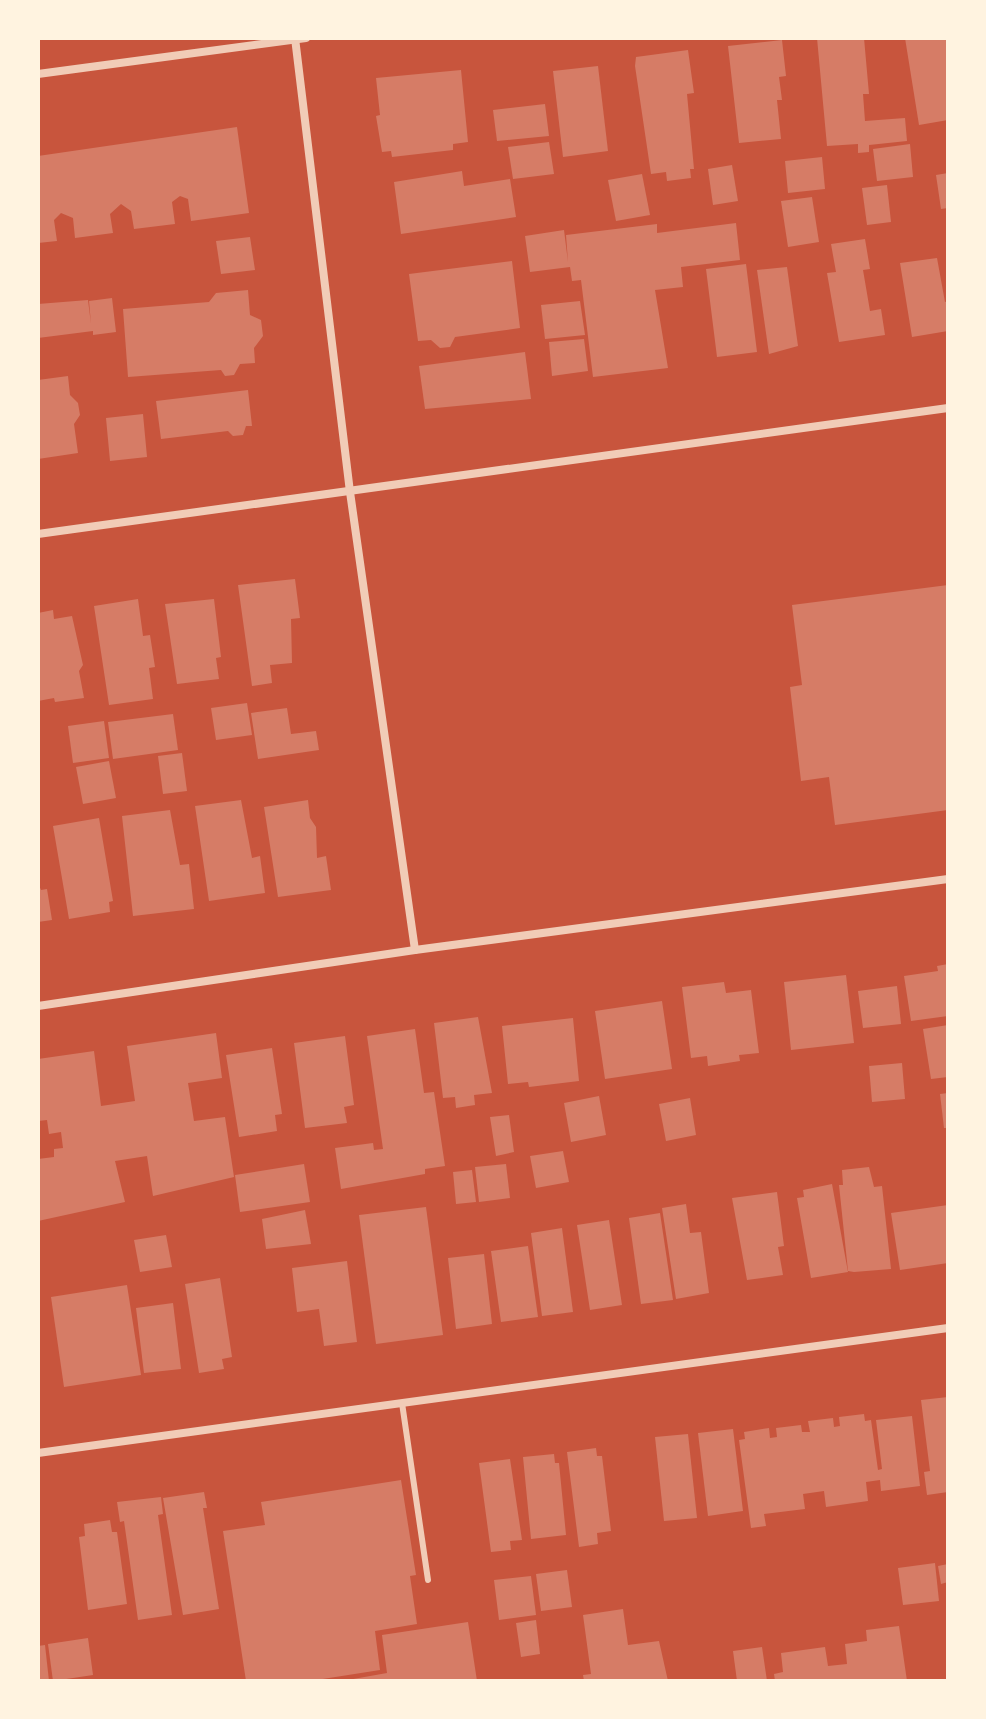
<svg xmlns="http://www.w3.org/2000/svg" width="986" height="1719" font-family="'Alegreya Sans',sans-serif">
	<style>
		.building { fill: #d67c66 }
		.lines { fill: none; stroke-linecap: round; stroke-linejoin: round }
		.service { stroke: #f1ccb7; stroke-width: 6 }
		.minor { stroke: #f1ccb7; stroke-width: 8 }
	</style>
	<rect width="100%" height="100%" fill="#c8553d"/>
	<!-- building -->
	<g class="building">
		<path d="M817,38H864L869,94H863L865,121L905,118L907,141L869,145V152L858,153V144L827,146Z"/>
		<path d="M905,38H948V120L919,125Z"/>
		<path d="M782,40L786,76L779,77L782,100H777L781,139L739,143L728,46Z"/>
		<path d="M688,50L694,93L687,94L694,169H690L691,178L667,181L666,172L651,174L635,66L636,57Z"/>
		<path d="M598,66L608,151L563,157L553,71Z"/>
		<path d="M461,70L468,142L453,144V150L392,157L391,151L382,152L376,116L380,115L376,78Z"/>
		<path d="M545,104L549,136L497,141L493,110Z"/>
		<path d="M237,127L249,213L191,221L188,199L180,196L172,202L175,224L134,229L131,211L121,204L110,214L113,233L75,238L73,218L61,213L54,220L57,241L38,243V156Z"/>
		<path d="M549,142L554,174L513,179L508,147Z"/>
		<path d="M910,144L913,177L877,181L873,149Z"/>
		<path d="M822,157L825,189L788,193L785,161Z"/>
		<path d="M732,165L738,201L713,205L708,169Z"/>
		<path d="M462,171L464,186L510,179L516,217L401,234L394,182Z"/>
		<path d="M948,173V208L941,209L936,175Z"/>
		<path d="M642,174L650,215L616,221L608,180Z"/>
		<path d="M887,185L891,222L867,225L862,188Z"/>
		<path d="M812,197L819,242L788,247L781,201Z"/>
		<path d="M736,223L740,260L681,267L683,287L655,290L668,368L593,377L581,280L572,281L570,267L530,272L525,236L564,230L568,262L566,235L657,224V233Z"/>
		<path d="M250,237L255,270L221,274L216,241Z"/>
		<path d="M865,239L870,269L863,270L870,311L881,309L885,335L839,342L827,273L836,272L831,244Z"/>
		<path d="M937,258L945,302L948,301V331L912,337L900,263Z"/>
		<path d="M512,261L520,328L455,337L450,347L440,348L431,340L418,341L409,274Z"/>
		<path d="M746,264L757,352L717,357L706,269Z"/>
		<path d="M787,267L798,346L769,354L757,270Z"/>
		<path d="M248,290L250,315L261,320L263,336L254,348L255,363L240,364L234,375L225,376L221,370L128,377L123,309L209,302L216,293Z"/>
		<path d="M112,298L116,332L93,335V331L38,338V304L88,300L91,324L89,301Z"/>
		<path d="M580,301L585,335L545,339L541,305Z"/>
		<path d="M584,339L588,371L552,376L549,342Z"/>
		<path d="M525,352L531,399L425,409L419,366Z"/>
		<path d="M68,376L70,395L78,403L80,415L74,424L78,453L38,459V380Z"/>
		<path d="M248,390L252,426H246L243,435L233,436L228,431L161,439L156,401Z"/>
		<path d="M143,414L147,457L110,461L106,418Z"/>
		<path d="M295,579L300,618L291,619L292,663L270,665L272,683L252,686L238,585Z"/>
		<path d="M948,585V810L835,825L829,777L801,781L790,687L802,685L792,605Z"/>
		<path d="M138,599L143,636L150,635L155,667L149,668L153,699L109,705L94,606Z"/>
		<path d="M214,599L221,657L216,658L219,679L177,684L165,604Z"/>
		<path d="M53,610L54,619L72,616L83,665L79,671L84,698L55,702L54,698L38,701V613Z"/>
		<path d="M247,703L252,735L216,740L211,708Z"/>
		<path d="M287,708L291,734L316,731L319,750L258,759L251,713Z"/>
		<path d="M173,714L178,750L113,759L108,722Z"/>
		<path d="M104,721L109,758L73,763L68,726Z"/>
		<path d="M182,753L187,791L163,794L158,756Z"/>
		<path d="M109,761L116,798L83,804L76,767Z"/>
		<path d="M241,800L252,858L260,856L265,893L209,901L195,806Z"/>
		<path d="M308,800L310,818L316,827L317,858L326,856L331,890L278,897L264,807Z"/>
		<path d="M170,810L180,865L189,864L194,909L133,916L122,816Z"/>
		<path d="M99,818L113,901L109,902L110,912L69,919L53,826Z"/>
		<path d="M38,883L41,890L47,889L52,920L38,922Z"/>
		<path d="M948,964V1016L911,1021L904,976L938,971L937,966Z"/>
		<path d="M846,975L854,1043L791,1050L784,982Z"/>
		<path d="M724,982L726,993L751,990L759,1053L739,1055L740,1061L708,1066L707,1056L691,1058L682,987Z"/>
		<path d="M897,986L901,1024L863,1028L858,991Z"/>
		<path d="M662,1001L672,1069L605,1079L595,1011Z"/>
		<path d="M478,1017L492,1093L474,1095L475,1105L456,1108L455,1097L443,1098L434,1023Z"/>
		<path d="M573,1018L579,1081L529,1087L528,1082L508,1084L502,1026Z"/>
		<path d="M948,1025V1077L931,1079L923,1029Z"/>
		<path d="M415,1029L424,1093L434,1092L445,1166L425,1169V1174L341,1189L335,1148L373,1143L374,1150L383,1149L367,1036Z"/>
		<path d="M216,1033L222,1078L188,1083L194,1121L225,1117L234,1177L153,1196L147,1156L115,1161L125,1202L38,1221V1159L54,1157V1149L63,1148L61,1132L49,1134L47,1120L38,1121V1059L94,1051L101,1106L135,1101L127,1046Z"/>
		<path d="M345,1036L354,1105L344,1107L347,1123L305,1128L294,1043Z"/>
		<path d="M272,1048L282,1114L275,1115L277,1131L239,1137L226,1055Z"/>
		<path d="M902,1063L905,1099L872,1102L869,1066Z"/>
		<path d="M948,1093V1128H944L940,1094Z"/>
		<path d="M599,1096L606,1135L571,1142L564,1103Z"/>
		<path d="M690,1098L696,1135L666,1141L659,1104Z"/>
		<path d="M509,1115L514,1152L496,1156L490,1117Z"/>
		<path d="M563,1151L569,1182L536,1188L530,1156Z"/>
		<path d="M304,1164L310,1202L240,1212L235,1175Z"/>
		<path d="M506,1164L510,1198L479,1202L475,1167Z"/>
		<path d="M869,1167L874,1187L882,1186L891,1269L854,1272L848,1271L839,1185H843L842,1170Z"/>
		<path d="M472,1170L476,1202L456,1204L453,1172Z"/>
		<path d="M832,1184L848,1272L811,1278L797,1198L804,1197L803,1190Z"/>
		<path d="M777,1192L784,1246L778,1247L783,1275L747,1280L732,1198Z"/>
		<path d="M686,1204L690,1233L701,1232L709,1293L676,1299L662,1208Z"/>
		<path d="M948,1205V1263L900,1270L891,1213Z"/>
		<path d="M426,1207L443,1335L376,1344L359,1215Z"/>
		<path d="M305,1210L311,1244L266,1249L262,1219Z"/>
		<path d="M660,1213L673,1300L641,1304L629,1218Z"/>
		<path d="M609,1220L622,1305L590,1310L577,1225Z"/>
		<path d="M562,1228L573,1312L542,1316L531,1233Z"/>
		<path d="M166,1235L172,1267L140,1272L134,1240Z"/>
		<path d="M528,1246L538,1317L501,1322L491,1251Z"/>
		<path d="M484,1254L492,1324L456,1329L448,1258Z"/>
		<path d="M347,1261L357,1342L324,1346L319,1309L297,1312L292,1268Z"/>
		<path d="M220,1278L232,1357L222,1359L224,1369L199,1373L185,1284Z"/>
		<path d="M127,1285L141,1375L64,1387L51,1297Z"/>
		<path d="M173,1303L181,1369L144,1373L136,1308Z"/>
		<path d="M948,1397V1492L927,1495L924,1472L930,1471L921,1400Z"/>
		<path d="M864,1414L865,1421L871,1420L878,1470L882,1469L876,1420L912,1416L920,1486L881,1491L880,1480L866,1482L868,1501L826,1507L824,1491L803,1494L805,1509L764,1514L766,1526L751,1528L739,1440L745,1439L744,1432L769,1428L770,1438L777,1437L776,1428L801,1425L802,1432H810L808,1421L833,1418L834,1427L840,1426L839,1417Z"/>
		<path d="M733,1429L743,1511L708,1516L698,1433Z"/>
		<path d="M688,1434L697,1518L664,1521L655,1437Z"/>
		<path d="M596,1448L597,1456H602L611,1531L597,1533L598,1544L579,1547L567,1452Z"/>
		<path d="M554,1454L555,1463H559L566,1535L531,1539L523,1457Z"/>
		<path d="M510,1459L522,1540L510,1541L511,1550L491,1552L479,1463Z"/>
		<path d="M401,1480L416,1575L410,1576L417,1624L375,1631L380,1670L310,1681H246L223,1531L265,1525L261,1502Z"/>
		<path d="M204,1492L207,1508H203L219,1609L183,1615L163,1498Z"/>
		<path d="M161,1497L163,1514L158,1515L172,1615L138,1620L124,1521L120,1522L117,1502Z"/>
		<path d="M110,1520L112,1532H117L127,1604L88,1610L79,1537L85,1536L84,1524Z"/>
		<path d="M935,1563L939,1601L903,1605L898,1568Z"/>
		<path d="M948,1564V1582L941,1584L938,1566Z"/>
		<path d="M567,1570L572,1607L541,1611L536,1574Z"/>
		<path d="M531,1576L536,1615L499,1620L494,1580Z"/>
		<path d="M623,1609L628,1645L659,1641L668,1681H584L583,1675L591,1674L583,1615Z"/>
		<path d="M536,1620L540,1654L521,1657L516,1623Z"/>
		<path d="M468,1622L477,1681H342L387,1673L382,1635Z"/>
		<path d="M899,1626L907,1681H775L774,1674L783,1672L781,1653L825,1647L828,1666L847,1664L845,1644L867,1641L866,1630Z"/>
		<path d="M88,1638L93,1675L53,1681L48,1644Z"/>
		<path d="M45,1645L49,1681H38V1646Z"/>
		<path d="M762,1647L767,1681H737L733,1651Z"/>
	</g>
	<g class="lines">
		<!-- service -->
		<path class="service" d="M402,1403L428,1580"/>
		<!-- minor -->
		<g class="minor">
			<path d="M295,38L350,492L415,950"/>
			<path d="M38,74L306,38"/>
			<path d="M38,534L948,408"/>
			<path d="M38,1006L415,950L948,879"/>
			<path d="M38,1453L948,1328"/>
		</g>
	</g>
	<!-- border -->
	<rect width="986" height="1719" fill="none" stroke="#fff3e0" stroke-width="80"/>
</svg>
